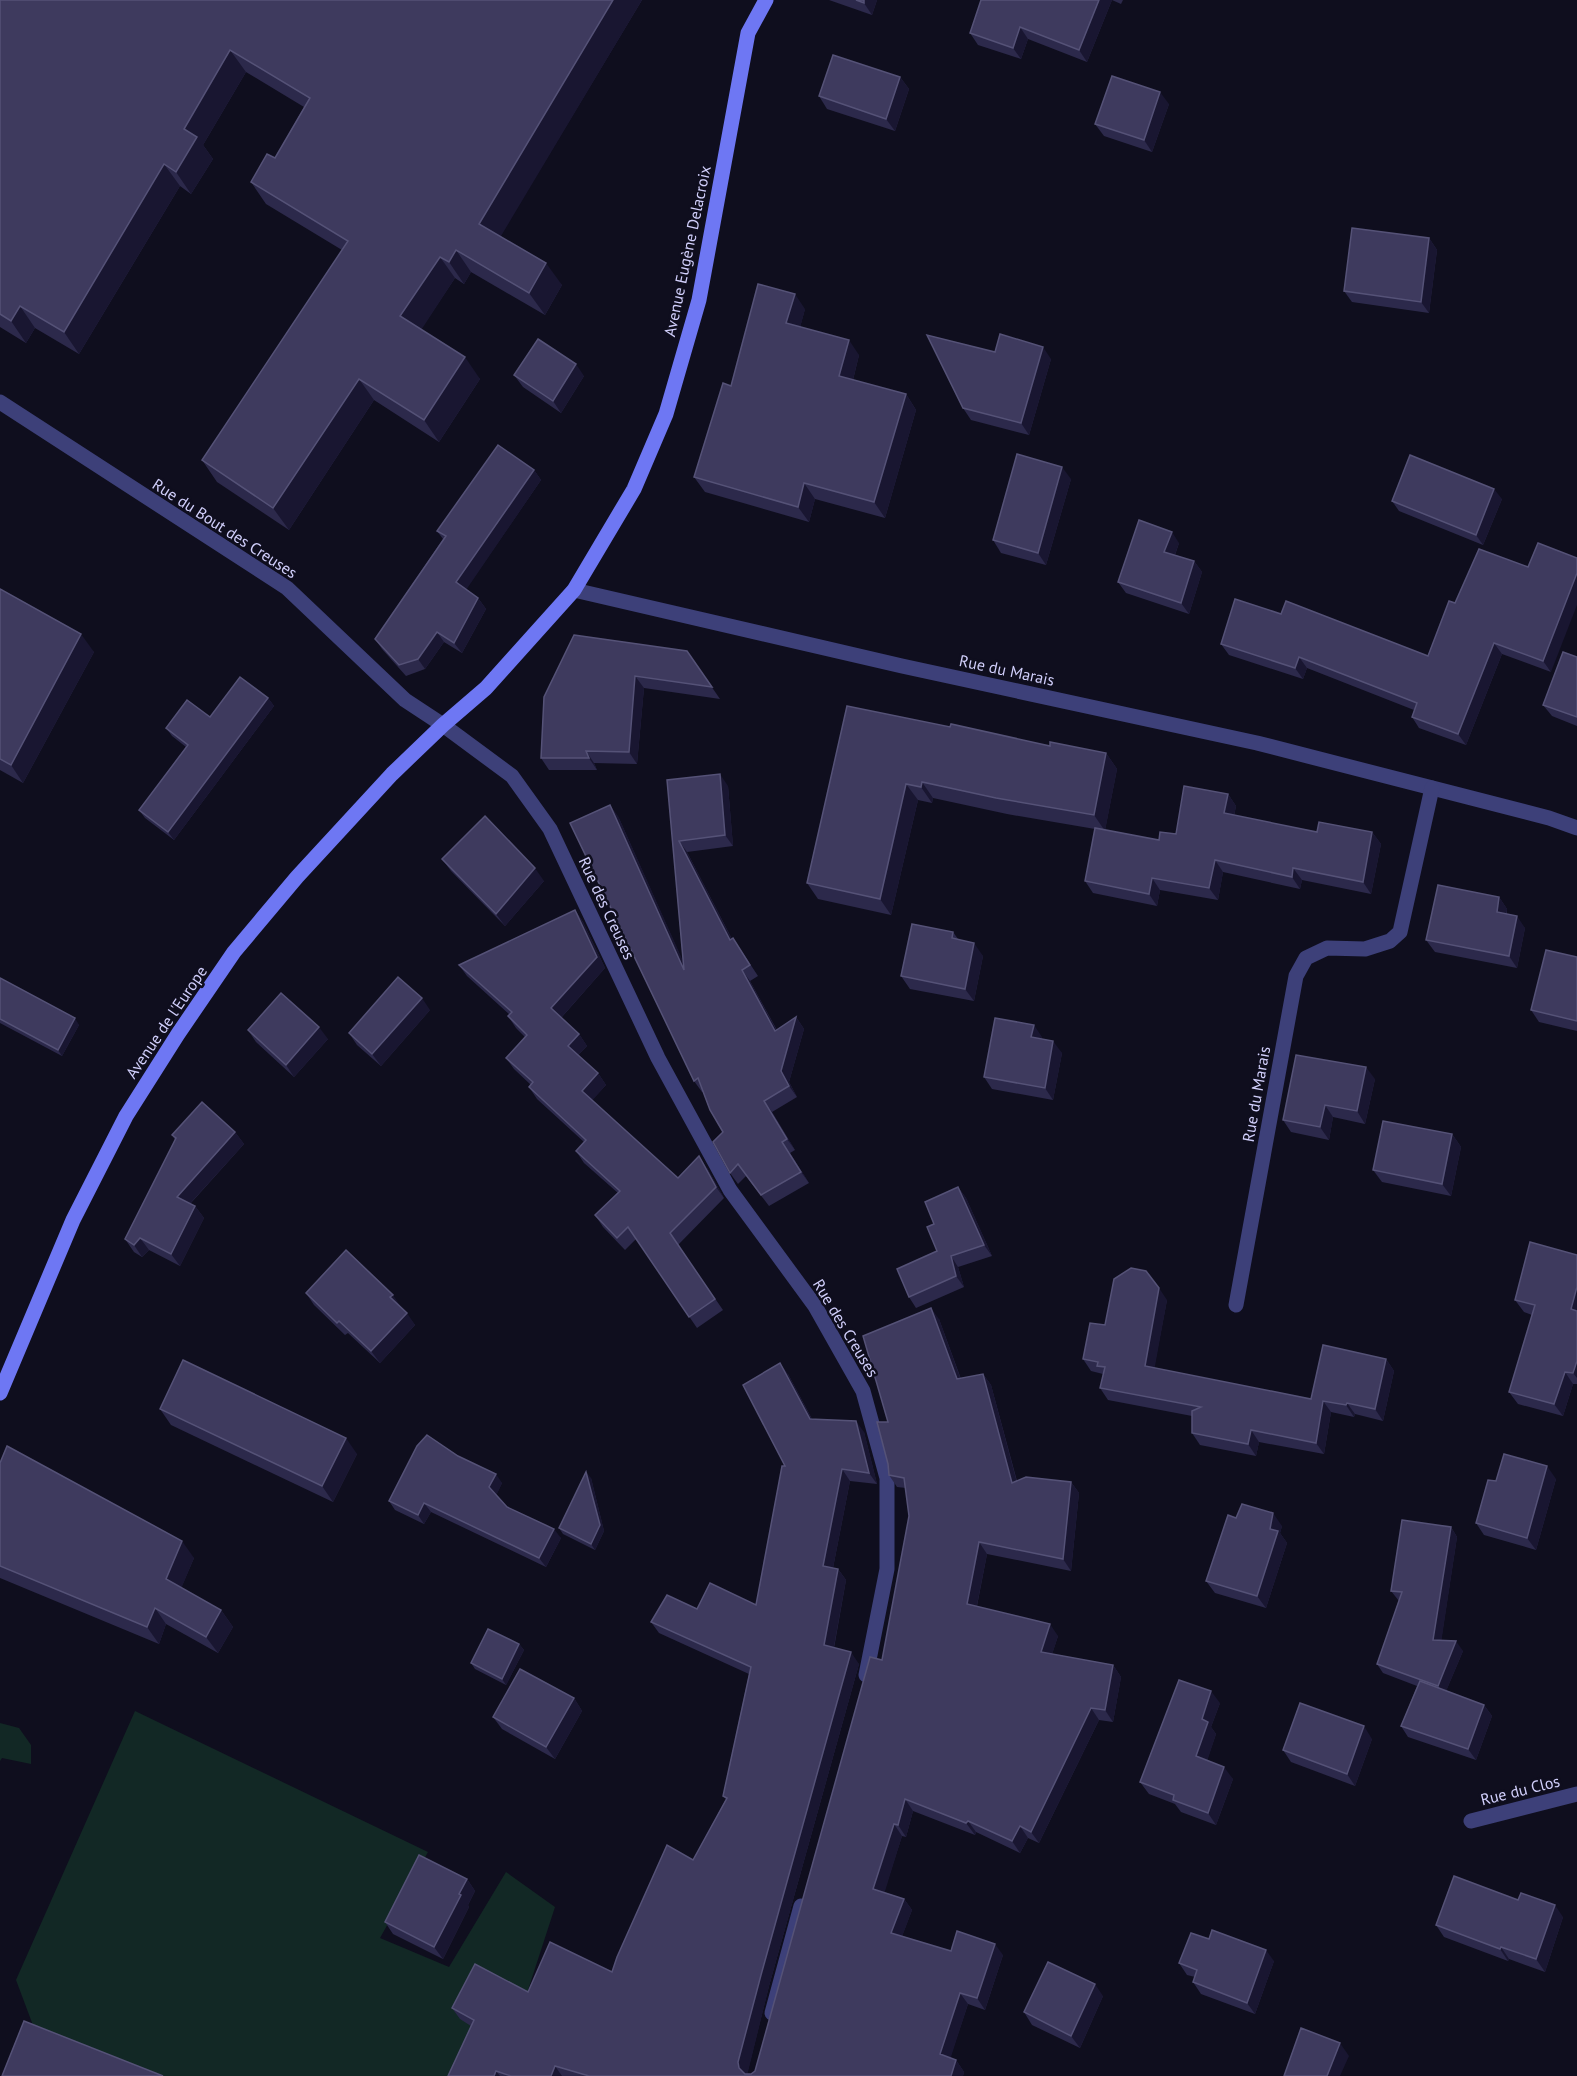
<svg xmlns="http://www.w3.org/2000/svg" width="1577" height="2076" font-family="'PT Sans',sans-serif">
	<style>
		.green { fill: #122825 }
		.lines { fill: none; stroke-linecap: round; stroke-linejoin: round }
		.minor { stroke: #3d4079; stroke-width: 15 }
		.secondary { stroke: #6e77f3; stroke-width: 15 }
		.wall { fill: #2c294b }
		.shaded-wall { fill: #191631 }
		.building { fill: #3e3a5e; stroke: #555277; stroke-width: 1.5 }
		.labels { text-anchor: middle; stroke-width: 5; stroke-linejoin: round; paint-order: stroke }
		.street-label { font-size: 16px; fill: #d1cffb; stroke: #0f0e1e }
	</style>
	<rect width="100%" height="100%" fill="#0f0e1e"/>
	<!-- green -->
	<g class="green">
		<path d="M135,1711L428,1852L380,1938L449,1967L506,1872L555,1907L528,1990L523,2068L521,2076H121L40,2044L16,1980Z"/>
		<path d="M0,1723L19,1728L31,1745V1764L2,1758L0,1761Z"/>
	</g>
	<g class="lines">
		<!-- minor -->
		<g class="minor">
			<path d="M0,402L287,588L405,700L443,725L512,776L550,829L658,1058L730,1190L815,1306L863,1391L887,1478V1569L866,1675"/>
			<path d="M574,590L902,666L1257,743L1549,818L1577,828"/>
			<path d="M1236,1305L1296,976L1306,958L1327,948L1365,949L1390,941L1400,932L1432,788"/>
			<path d="M1471,1821L1577,1794"/>
			<path d="M772,2013L801,1906"/>
		</g>
		<!-- secondary -->
		<path class="secondary" d="M0,1393L73,1220L126,1116L178,1034L234,952L297,877L392,774L443,725L486,688L574,590L634,489L666,414L699,300L748,33L766,0"/>
	</g>
	<!-- wall -->
	<g class="wall">
		<path d="M0,0H642L500,236L562,285L545,315L471,272L464,284L455,278L421,329L480,379L439,442L374,400L289,530L217,482L202,460L342,250L266,204L251,182L275,158L304,107L246,72L203,145L213,159L191,194L180,186L79,354L35,328L26,343L0,327Z"/>
		<path d="M829,0H877L872,15Z"/>
		<path d="M981,0H1123L1121,4L1112,0L1087,62L1028,39L1021,59L978,45L970,33Z"/>
		<path d="M900,77L909,89L895,131L827,109L819,96Z"/>
		<path d="M1169,104L1152,152L1104,136L1095,124Z"/>
		<path d="M1429,238L1437,250L1429,313L1352,302L1344,291Z"/>
		<path d="M805,309L800,327L859,355L853,380L906,394L916,410L885,518L815,499L809,522L705,492L694,477L731,386Z"/>
		<path d="M995,352L1051,359L1029,435L971,420L963,408Z"/>
		<path d="M514,375L584,376L561,413L523,387Z"/>
		<path d="M534,470L541,480L466,589L478,598L486,609L462,653L444,642L425,669L406,676L382,649L375,639L443,539L437,531Z"/>
		<path d="M1071,479L1046,565L1001,553L993,540Z"/>
		<path d="M1502,499L1483,545L1399,511L1392,501Z"/>
		<path d="M1179,543L1175,555L1194,561L1202,572L1189,614L1126,593L1118,582Z"/>
		<path d="M1479,549L1551,672L1502,654L1466,745L1419,728L1412,717L1414,710L1307,668L1303,679L1229,655L1221,644L1281,614L1428,656L1455,603Z"/>
		<path d="M0,589L94,652L23,783L0,770Z"/>
		<path d="M687,651L720,699L644,688L637,764L594,763L597,770H549L541,758L544,697Z"/>
		<path d="M1577,657V726L1552,716L1543,705Z"/>
		<path d="M268,698L274,706L174,840L145,818L139,810L186,747L172,736L166,728L210,717Z"/>
		<path d="M950,727L1050,746L1106,753L1117,769L1105,830L1159,840L1176,834L1228,794L1236,806L1234,816L1317,832H1372L1381,844L1371,894L1302,880L1300,889L1223,872L1218,900L1160,890L1157,906L1093,893L1085,881L1095,829L1007,814L933,798L932,803L918,800L891,915L818,899L807,883Z"/>
		<path d="M667,780L728,786L733,846L687,852L732,939L733,938L758,976L750,981L777,1030L796,1017L804,1029L789,1082L797,1097L772,1112L795,1150L790,1153L809,1183L769,1206L746,1176L738,1184L730,1173L723,1132L703,1092H702L694,1081L618,816L683,962Z"/>
		<path d="M442,859L544,881L505,926L451,871Z"/>
		<path d="M1499,897L1507,909V914L1525,928L1517,968L1435,952L1426,940Z"/>
		<path d="M575,910L583,922L605,968L561,1018L579,1034L587,1046L578,1055L598,1073L606,1085L592,1100L678,1178L707,1168L724,1198L678,1245L723,1310L697,1328L636,1239L625,1250L603,1227L595,1215L618,1193L584,1163L576,1151L584,1142L537,1099L529,1087L531,1085L514,1069L506,1058L525,1037L516,1028L508,1016L510,1015L467,976L459,965Z"/>
		<path d="M953,932L958,939L983,956L974,1001L910,989L901,976Z"/>
		<path d="M1577,957V1031L1539,1022L1531,1010Z"/>
		<path d="M0,978L79,1025L62,1056L0,1023Z"/>
		<path d="M430,1010L381,1066L357,1045L349,1033Z"/>
		<path d="M248,1030L328,1039L294,1077L256,1042Z"/>
		<path d="M1042,1037L1041,1039L1062,1053L1053,1100L992,1089L984,1077Z"/>
		<path d="M1375,1079L1365,1124L1333,1117L1329,1140L1291,1132L1283,1120Z"/>
		<path d="M235,1132L244,1144L190,1204L195,1206L204,1218L180,1266L149,1250L142,1257L134,1252L125,1239L175,1140L172,1135Z"/>
		<path d="M1452,1134L1461,1147L1451,1196L1382,1182L1373,1170Z"/>
		<path d="M958,1187L966,1198L992,1256L958,1267L964,1287L916,1308L909,1297L937,1251L934,1224Z"/>
		<path d="M1577,1255V1384H1573L1563,1416L1518,1404L1509,1392L1532,1315L1524,1312L1515,1300Z"/>
		<path d="M306,1293L401,1307L415,1325L380,1363L348,1333L345,1335L314,1305Z"/>
		<path d="M1167,1300L1154,1368L1311,1399L1386,1359L1394,1371L1383,1421L1355,1414L1354,1417L1331,1412L1324,1454L1259,1442L1256,1456L1200,1445L1192,1433V1416L1108,1400L1100,1388L1103,1374L1091,1371L1083,1359L1105,1325Z"/>
		<path d="M939,1319L961,1379L983,1374L991,1385L1017,1481L1071,1482L1079,1493L1071,1571L987,1554L977,1606L1058,1636L1052,1654L1113,1665L1121,1677L1113,1722L1099,1720L1039,1843L1028,1838L1020,1853L976,1832L975,1835L913,1811L906,1837L902,1836L884,1892L904,1899L912,1910L902,1936L951,1951L1003,1955L985,2010L968,2004L950,2058L956,2060L964,2072L963,2076H448L471,2026L460,2019L452,2008L612,1972L693,1860L726,1799L723,1796L749,1674L659,1633L651,1622L697,1609L756,1605L785,1466L788,1374L812,1419L864,1432L877,1484L850,1481L833,1568L838,1569L846,1580L834,1648L859,1664L769,1986L747,2074H751L755,2071L882,1660L909,1516L906,1488L897,1487L889,1475L888,1422Z"/>
		<path d="M160,1409L357,1454L333,1502L171,1425Z"/>
		<path d="M458,1456L502,1483L496,1495L507,1507L561,1538L546,1567L431,1512L424,1524L395,1510L389,1501Z"/>
		<path d="M0,1463L194,1558L181,1588L221,1610L233,1627L218,1653L166,1624L159,1644L0,1578Z"/>
		<path d="M591,1478L604,1531L595,1550L563,1534L559,1528Z"/>
		<path d="M1556,1479L1536,1550L1484,1535L1476,1523L1496,1481Z"/>
		<path d="M1236,1518L1282,1526L1280,1533L1287,1543L1266,1608L1215,1593L1206,1581Z"/>
		<path d="M1451,1527L1457,1537L1441,1641L1463,1651L1446,1691L1484,1705L1492,1716L1476,1760L1408,1737L1401,1726L1417,1686L1383,1673L1377,1664L1399,1601L1391,1591Z"/>
		<path d="M519,1644L524,1650L506,1685L475,1669L471,1663Z"/>
		<path d="M574,1698L582,1711L555,1759L502,1729L493,1717Z"/>
		<path d="M1220,1703L1211,1727L1216,1734L1207,1760L1233,1779L1216,1825L1181,1812L1175,1804L1149,1794L1140,1782Z"/>
		<path d="M1372,1739L1355,1786L1291,1762L1283,1750Z"/>
		<path d="M467,1879L475,1891L468,1905L469,1907L443,1959L393,1934L385,1922Z"/>
		<path d="M1563,1917L1545,1972L1509,1959L1508,1961L1444,1937L1436,1925Z"/>
		<path d="M1274,1961L1255,2014L1201,1994L1193,1982L1195,1977L1187,1975L1179,1963Z"/>
		<path d="M1103,1996L1080,2048L1032,2025L1024,2012Z"/>
	</g>
	<!-- shaded-wall -->
	<g class="shaded-wall">
		<path d="M613,0H642L495,246L479,224Z"/>
		<path d="M864,0H877L872,15L864,3Z"/>
		<path d="M1099,0H1112L1087,62L1079,50Z"/>
		<path d="M1020,27L1028,39L1021,59L1013,48Z"/>
		<path d="M230,50L246,72L203,145L213,159L191,194L176,172L184,129Z"/>
		<path d="M900,77L909,89L895,131L886,119Z"/>
		<path d="M1160,92L1169,104L1152,152L1144,140Z"/>
		<path d="M164,164L180,186L79,354L64,332Z"/>
		<path d="M1429,238L1437,250L1429,313L1421,302Z"/>
		<path d="M456,250L471,272L464,284L449,262Z"/>
		<path d="M440,257L455,278L416,338L400,316Z"/>
		<path d="M546,263L562,285L545,315L529,293Z"/>
		<path d="M795,294L805,309L797,339L786,323Z"/>
		<path d="M20,306L35,328L26,343L11,321Z"/>
		<path d="M849,340L859,355L850,392L839,376Z"/>
		<path d="M1043,347L1051,359L1029,435L1021,423Z"/>
		<path d="M465,357L480,379L439,442L424,420Z"/>
		<path d="M576,364L584,376L561,413L553,401Z"/>
		<path d="M359,379L374,400L289,530L273,508Z"/>
		<path d="M906,394L916,410L885,518L874,502Z"/>
		<path d="M1062,467L1071,479L1046,565L1038,553Z"/>
		<path d="M534,470L541,480L464,593L456,582Z"/>
		<path d="M804,483L815,499L809,522L798,507Z"/>
		<path d="M1494,489L1502,499L1483,545L1476,535Z"/>
		<path d="M1172,532L1179,543L1172,563L1164,552Z"/>
		<path d="M1194,561L1202,572L1189,614L1181,603Z"/>
		<path d="M1577,573V605L1551,672L1543,661Z"/>
		<path d="M478,598L486,609L462,653L454,643Z"/>
		<path d="M437,632L444,642L425,669L418,659Z"/>
		<path d="M81,634L94,652L23,783L11,765Z"/>
		<path d="M1494,643L1502,654L1466,745L1458,734Z"/>
		<path d="M1299,657L1307,668L1303,679L1295,668Z"/>
		<path d="M635,676L644,688L637,764L629,752Z"/>
		<path d="M268,698L274,706L174,840L168,832Z"/>
		<path d="M586,751L594,763L597,770L589,758Z"/>
		<path d="M1106,753L1117,769L1105,831L1094,815Z"/>
		<path d="M720,774L728,786L733,846L725,835Z"/>
		<path d="M922,782L933,798L932,803L921,787Z"/>
		<path d="M906,784L918,800L891,915L880,899Z"/>
		<path d="M1228,794L1236,806L1232,825L1224,813Z"/>
		<path d="M610,805L618,816L692,981L684,970Z"/>
		<path d="M1372,832L1381,844L1371,894L1363,882Z"/>
		<path d="M679,841L687,852L738,951L730,940Z"/>
		<path d="M1215,860L1223,872L1218,900L1209,888Z"/>
		<path d="M535,868L544,881L505,926L496,914Z"/>
		<path d="M1293,868L1302,880L1300,889L1292,877Z"/>
		<path d="M1152,878L1160,890L1157,906L1149,894Z"/>
		<path d="M1499,897L1507,909L1505,924L1497,912Z"/>
		<path d="M575,910L583,922L605,968L559,1020L551,1008Z"/>
		<path d="M1517,916L1525,928L1517,968L1509,956Z"/>
		<path d="M974,943L983,956L974,1001L965,989Z"/>
		<path d="M742,970L750,981L783,1042L775,1031Z"/>
		<path d="M422,998L430,1010L381,1066L372,1054Z"/>
		<path d="M796,1017L804,1029L789,1082L797,1097L789,1086L781,1071Z"/>
		<path d="M75,1018L79,1025L62,1056L58,1050Z"/>
		<path d="M1034,1025L1042,1037L1040,1049L1031,1037Z"/>
		<path d="M319,1027L328,1039L294,1077L286,1065Z"/>
		<path d="M579,1034L587,1046L576,1057L568,1046Z"/>
		<path d="M1053,1041L1062,1053L1053,1100L1045,1088Z"/>
		<path d="M1366,1067L1375,1079L1365,1124L1357,1111Z"/>
		<path d="M598,1073L606,1085L590,1103L582,1091Z"/>
		<path d="M764,1101L772,1112L795,1150L787,1139Z"/>
		<path d="M1325,1105L1333,1117L1329,1140L1320,1127Z"/>
		<path d="M235,1132L244,1144L185,1209L177,1197Z"/>
		<path d="M1452,1134L1461,1147L1451,1196L1442,1184Z"/>
		<path d="M782,1142L790,1153L809,1183L801,1172Z"/>
		<path d="M699,1156L707,1168L724,1198L716,1187Z"/>
		<path d="M958,1187L966,1198L992,1256L984,1245Z"/>
		<path d="M195,1206L204,1218L180,1266L171,1254Z"/>
		<path d="M140,1238L149,1250L142,1257L134,1245Z"/>
		<path d="M951,1256L958,1267L964,1287L956,1276Z"/>
		<path d="M1577,1287V1317L1571,1309Z"/>
		<path d="M1159,1288L1167,1300L1153,1377L1145,1366Z"/>
		<path d="M393,1295L401,1307L399,1310L390,1297Z"/>
		<path d="M931,1308L939,1319L965,1391L957,1379Z"/>
		<path d="M407,1313L415,1325L380,1363L371,1351Z"/>
		<path d="M1386,1359L1394,1371L1383,1421L1375,1409Z"/>
		<path d="M1577,1361V1378L1573,1373Z"/>
		<path d="M780,1363L788,1374L818,1431L810,1419Z"/>
		<path d="M1565,1372L1573,1384L1563,1416L1554,1404Z"/>
		<path d="M983,1374L991,1385L1020,1494L1012,1483Z"/>
		<path d="M1323,1401L1331,1412L1324,1454L1316,1443Z"/>
		<path d="M1347,1403L1355,1414L1354,1417L1346,1405Z"/>
		<path d="M856,1421L864,1432L877,1484L869,1473Z"/>
		<path d="M1251,1430L1259,1442L1256,1456L1248,1444Z"/>
		<path d="M346,1438L357,1454L333,1502L322,1486Z"/>
		<path d="M1547,1466L1556,1479L1536,1550L1527,1538Z"/>
		<path d="M842,1469L850,1481L831,1578L823,1566Z"/>
		<path d="M586,1472L591,1478L604,1531L595,1550L591,1544Z"/>
		<path d="M496,1474L502,1483L496,1496L489,1487Z"/>
		<path d="M1071,1482L1079,1493L1071,1571L1063,1559Z"/>
		<path d="M424,1503L431,1512L424,1524L418,1515Z"/>
		<path d="M1273,1513L1282,1526L1280,1533L1287,1543L1266,1608L1257,1596Z"/>
		<path d="M1451,1527L1457,1537L1440,1650L1433,1640Z"/>
		<path d="M554,1529L561,1538L546,1567L539,1558Z"/>
		<path d="M182,1541L194,1558L178,1596L166,1579Z"/>
		<path d="M979,1542L987,1554L975,1615L967,1604Z"/>
		<path d="M838,1569L846,1580L832,1657L824,1645Z"/>
		<path d="M155,1608L166,1624L159,1644L147,1627Z"/>
		<path d="M221,1610L233,1627L218,1653L206,1637Z"/>
		<path d="M1050,1624L1058,1636L1049,1664L1041,1652Z"/>
		<path d="M1456,1641L1463,1651L1444,1696L1438,1686Z"/>
		<path d="M519,1644L524,1650L506,1685L502,1679Z"/>
		<path d="M851,1652L859,1664L769,1986L747,2076L739,2068L738,2062L761,1975Z"/>
		<path d="M1113,1665L1121,1677L1113,1722L1105,1710Z"/>
		<path d="M1211,1691L1220,1703L1211,1727L1216,1734L1205,1768L1196,1756L1202,1719Z"/>
		<path d="M574,1698L582,1711L555,1759L546,1747Z"/>
		<path d="M1484,1705L1492,1716L1476,1760L1468,1749Z"/>
		<path d="M1091,1708L1099,1720L1039,1843L1031,1832Z"/>
		<path d="M1364,1726L1372,1739L1355,1786L1347,1774Z"/>
		<path d="M1224,1767L1233,1779L1216,1825L1208,1813Z"/>
		<path d="M905,1799L913,1811L906,1837L898,1825Z"/>
		<path d="M968,1821L976,1832L975,1835L966,1823Z"/>
		<path d="M894,1824L902,1836L882,1901L873,1889Z"/>
		<path d="M1020,1826L1028,1838L1020,1853L1012,1841Z"/>
		<path d="M467,1879L475,1891L468,1905L469,1907L443,1959L434,1947Z"/>
		<path d="M904,1899L912,1910L899,1945L891,1933Z"/>
		<path d="M1555,1905L1563,1917L1545,1972L1536,1959Z"/>
		<path d="M995,1944L1003,1955L985,2010L977,1998Z"/>
		<path d="M1501,1947L1509,1959L1508,1961L1500,1949Z"/>
		<path d="M1266,1950L1274,1961L1255,2014L1247,2003Z"/>
		<path d="M1095,1984L1103,1996L1080,2048L1071,2036Z"/>
		<path d="M960,1993L968,2004L948,2066L940,2054Z"/>
		<path d="M1340,2043L1349,2056L1340,2076H1327Z"/>
		<path d="M956,2060L964,2072L963,2076H951Z"/>
		<path d="M555,2066L562,2076H551Z"/>
		<path d="M496,2071L500,2076H494Z"/>
	</g>
	<!-- building -->
	<g class="building">
		<path d="M0,0H613L479,224L546,263L529,293L456,250L449,262L440,257L400,316L465,357L424,420L359,379L273,508L202,460L348,241L251,182L267,154L275,158L310,98L230,50L184,129L197,137L176,172L164,164L64,332L20,306L11,321L0,314Z"/>
		<path d="M856,0H864V3Z"/>
		<path d="M981,0H1099L1079,50L1020,27L1013,48L970,33Z"/>
		<path d="M833,55L900,77L886,119L819,96Z"/>
		<path d="M1112,76L1160,92L1144,140L1095,124Z"/>
		<path d="M1352,228L1429,238L1421,302L1344,291Z"/>
		<path d="M758,284L795,294L786,323L849,340L839,376L906,394L874,502L804,483L798,507L694,477L723,383L731,386Z"/>
		<path d="M1000,334L1043,347L1021,423L963,408L927,335L995,352Z"/>
		<path d="M538,339L576,364L553,401L514,375Z"/>
		<path d="M498,445L534,470L456,582L478,598L454,643L437,632L418,659L399,665L375,639L446,536L437,531Z"/>
		<path d="M1017,454L1062,467L1038,553L993,540Z"/>
		<path d="M1410,455L1494,489L1476,535L1392,501Z"/>
		<path d="M1139,520L1172,532L1164,552L1194,561L1181,603L1118,582Z"/>
		<path d="M1538,543L1577,558V573L1543,661L1494,643L1458,734L1412,717L1417,703L1299,657L1295,668L1221,644L1235,599L1281,614L1286,601L1428,656L1449,601L1455,603L1479,549L1528,567Z"/>
		<path d="M0,589L81,634L11,765L0,759Z"/>
		<path d="M574,635L687,651L712,687L635,676L629,752L586,751L589,758H541L544,697Z"/>
		<path d="M1563,652L1577,657V717L1543,705Z"/>
		<path d="M240,677L268,698L168,832L139,810L188,745L166,728L187,700L210,717Z"/>
		<path d="M847,706L950,727L951,724L1050,746V742L1106,753L1094,815L996,798L922,782L921,787L906,784L880,899L807,883Z"/>
		<path d="M720,774L725,835L679,841L730,940L733,938L750,965L742,970L775,1031L796,1017L781,1071L789,1086L764,1101L787,1139L782,1142L801,1172L761,1195L738,1164L730,1173L713,1142L723,1132L710,1110L698,1078L694,1081L570,823L610,805L684,970L667,780Z"/>
		<path d="M1184,786L1228,794L1224,813L1317,832L1319,822L1372,832L1363,882L1293,868L1292,877L1215,860L1209,888L1152,878L1149,894L1085,881L1095,828L1159,840L1160,832L1176,834Z"/>
		<path d="M485,816L535,868L496,914L442,859Z"/>
		<path d="M1438,885L1499,897L1497,912L1517,916L1509,956L1426,940Z"/>
		<path d="M575,910L597,957L551,1008L579,1034L568,1046L598,1073L582,1091L678,1178L699,1156L716,1187L670,1233L715,1299L689,1317L628,1227L617,1238L595,1215L620,1191L576,1151L586,1140L529,1087L533,1082L506,1058L527,1035L508,1016L512,1012L459,965Z"/>
		<path d="M912,924L953,932L952,938L974,943L965,989L901,976Z"/>
		<path d="M1546,950L1577,957V1021L1531,1010Z"/>
		<path d="M398,977L422,998L372,1054L349,1033Z"/>
		<path d="M0,978L75,1018L58,1050L0,1019Z"/>
		<path d="M281,993L319,1027L286,1065L248,1030Z"/>
		<path d="M995,1018L1034,1025L1031,1037L1053,1041L1045,1088L984,1077Z"/>
		<path d="M1296,1055L1366,1067L1357,1111L1325,1105L1320,1127L1283,1120Z"/>
		<path d="M202,1102L235,1132L177,1197L195,1206L171,1254L140,1238L134,1245L125,1239L176,1138L172,1135Z"/>
		<path d="M1383,1121L1452,1134L1442,1184L1373,1170Z"/>
		<path d="M958,1187L984,1245L951,1256L956,1276L909,1297L897,1269L937,1251L927,1227L934,1224L925,1202Z"/>
		<path d="M1530,1242L1577,1255V1287L1571,1309L1577,1311V1361L1573,1373L1565,1372L1554,1404L1509,1392L1535,1305L1515,1300Z"/>
		<path d="M346,1250L393,1295L390,1297L407,1313L371,1351L339,1321L337,1323L306,1293Z"/>
		<path d="M1131,1268L1146,1271L1159,1288L1145,1366L1311,1399L1323,1345L1386,1359L1375,1409L1347,1403L1346,1405L1323,1401L1316,1443L1251,1430L1248,1444L1192,1433V1411L1201,1407L1100,1388L1105,1367L1097,1366L1098,1362L1083,1359L1090,1323L1105,1325L1114,1279Z"/>
		<path d="M931,1308L957,1379L983,1374L1012,1483L1026,1477L1071,1482L1063,1559L979,1542L967,1604L1050,1624L1041,1652L1113,1665L1105,1710L1091,1708L1031,1832L1020,1826L1012,1841L968,1821L966,1823L905,1799L898,1825L894,1824L873,1889L904,1899L891,1933L951,1951L957,1931L995,1944L977,1998L960,1993L940,2054L956,2060L951,2076H589L555,2066L551,2076H511L496,2071L494,2076H448L474,2020L452,2008L475,1964L528,1992L550,1942L612,1972L617,1957L667,1845L693,1860L727,1798L723,1796L751,1667L651,1622L667,1595L697,1609L710,1583L756,1605L782,1466H785L743,1385L780,1363L810,1419L856,1421L869,1473L842,1469L823,1566L838,1569L824,1645L851,1652L761,1975L738,2062L739,2068L745,2074H751L755,2071L870,1657L882,1660L909,1516L904,1478L889,1475L888,1464L877,1422H888L863,1336Z"/>
		<path d="M183,1360L346,1438L322,1486L160,1409Z"/>
		<path d="M427,1435L458,1456L496,1474L489,1487L507,1507L554,1529L539,1558L424,1503L418,1515L389,1501L417,1446Z"/>
		<path d="M7,1446L182,1541L166,1579L221,1610L206,1637L155,1608L147,1627L0,1566V1463Z"/>
		<path d="M1504,1454L1547,1466L1527,1538L1476,1523L1488,1480L1496,1481Z"/>
		<path d="M586,1472L600,1525L591,1544L559,1528Z"/>
		<path d="M1242,1504L1273,1513L1270,1529L1278,1531L1257,1596L1206,1581L1228,1515L1236,1518Z"/>
		<path d="M1402,1520L1451,1527L1433,1640L1456,1641L1438,1686L1377,1664L1402,1592L1391,1591Z"/>
		<path d="M488,1629L519,1644L502,1679L471,1663Z"/>
		<path d="M520,1669L574,1698L546,1747L493,1717Z"/>
		<path d="M1179,1680L1211,1691L1202,1719L1208,1722L1196,1756L1224,1767L1208,1813L1173,1800L1174,1795L1140,1782Z"/>
		<path d="M1420,1681L1484,1705L1468,1749L1401,1726Z"/>
		<path d="M1300,1703L1364,1726L1347,1774L1283,1750Z"/>
		<path d="M419,1855L467,1879L459,1894L461,1895L434,1947L385,1922Z"/>
		<path d="M1454,1876L1518,1900L1521,1893L1555,1905L1536,1959L1501,1947L1500,1949L1436,1925Z"/>
		<path d="M1212,1930L1266,1950L1247,2003L1193,1982L1197,1970L1179,1963L1191,1933L1209,1939Z"/>
		<path d="M1048,1962L1095,1984L1071,2036L1024,2012Z"/>
		<path d="M24,2021L163,2076H2Z"/>
		<path d="M1301,2028L1340,2043L1327,2076H1284Z"/>
	</g>
	<g class="labels">
		<!-- street labels -->
		<g class="street-label">
			<text transform="translate(687 251) rotate(-78)" y="6">Avenue Eugène Delacroix</text>
			<text transform="translate(225 528) rotate(33)" y="6">Rue du Bout des Creuses</text>
			<text transform="translate(1007 670) rotate(12)" y="6">Rue du Marais</text>
			<text transform="translate(607 908) rotate(65)" y="6">Rue des Creuses</text>
			<text transform="translate(166 1022) rotate(-56)" y="6">Avenue de l'Europe</text>
			<text transform="translate(1256 1094) rotate(-80)" y="6">Rue du Marais</text>
			<text transform="translate(846 1328) rotate(59)" y="6">Rue des Creuses</text>
			<text transform="translate(1520 1790) rotate(-14)" y="6">Rue du Clos</text>
		</g>
	</g>
</svg>
